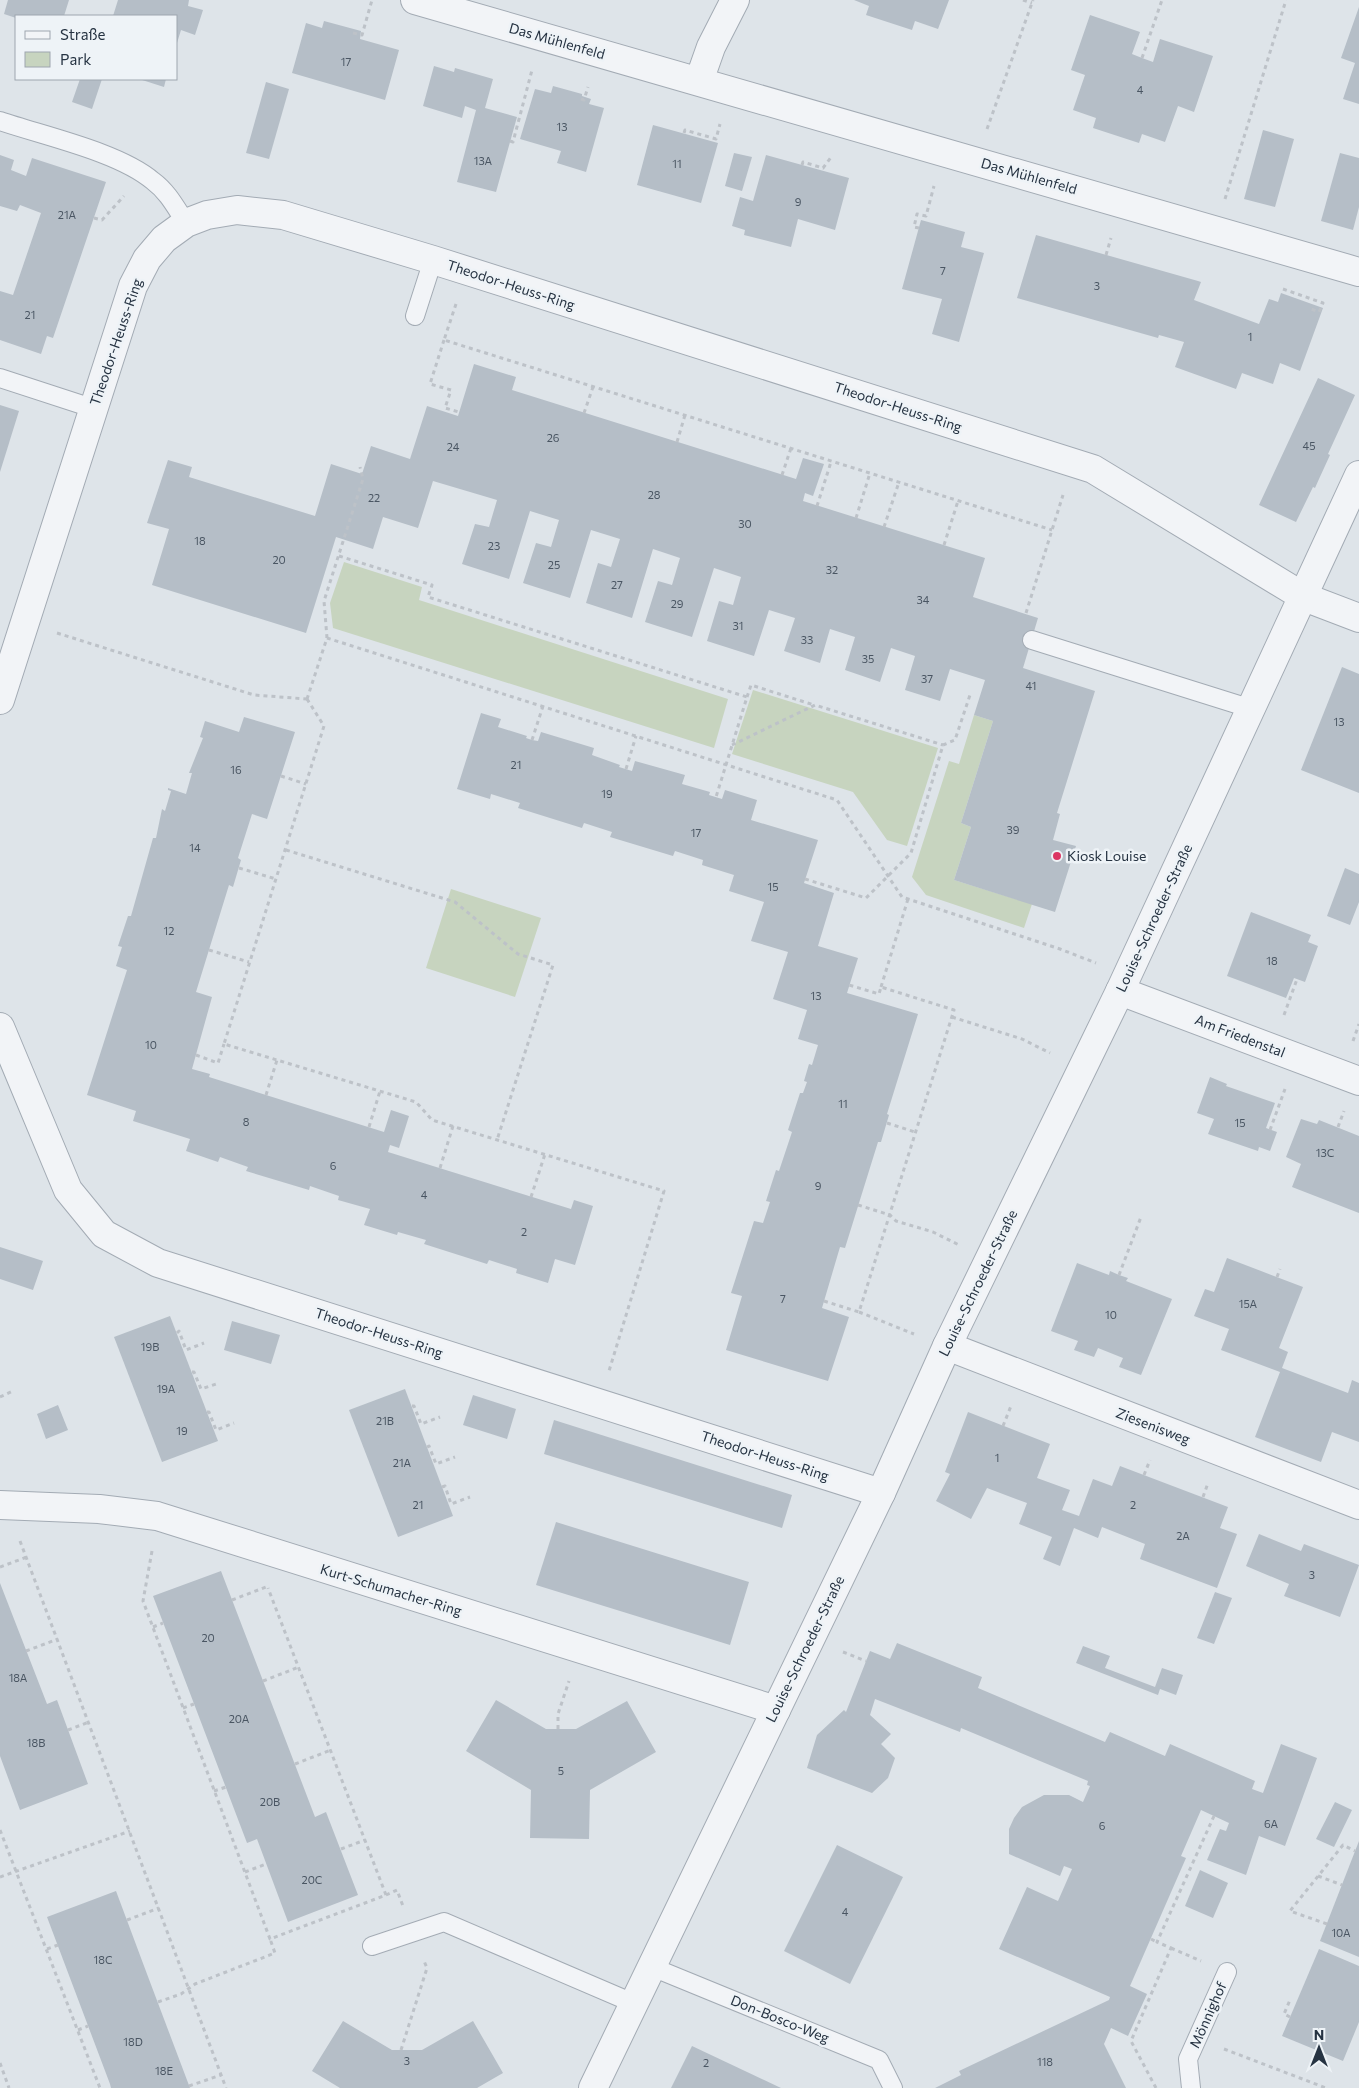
<svg xmlns="http://www.w3.org/2000/svg" width="1359" height="2088" font-family="Commissioner,sans-serif">
	<style>
		.green { fill: #c7d4bf }
		.building { fill: #b5bec7 }
		.lines { fill: none; stroke-linecap: round; stroke-linejoin: round }
		.lane-casing { stroke: #a3abb4; stroke-width: 20 }
		.street-casing { stroke: #a3abb4; stroke-width: 30 }
		.path { stroke: #bdc2c8; stroke-width: 3; stroke-dasharray: 4 4; stroke-linecap: butt }
		.lane { stroke: #f2f4f7; stroke-width: 18 }
		.street { stroke: #f2f4f7; stroke-width: 28 }
		.poi-dot { fill: #dc3663; stroke: #eef3f7; stroke-width: 2 }
		.labels { text-anchor: middle; stroke-width: 5; stroke-linejoin: round; paint-order: stroke }
		.number-label { font-size: 11px; fill: #4a5663 }
		.street-label { font-size: 14px; fill: #263342; stroke: #eef3f7 }
		.poi-label { font-size: 14px; fill: #263342; stroke: #eef3f7; text-anchor: start }
	</style>
	<rect width="100%" height="100%" fill="#dee4e9"/>
	<!-- green -->
	<g class="green">
		<path d="M344,562L422,587L419,600L728,699L714,748L333,628L330,603Z"/>
		<path d="M753,690L938,748L907,846L887,840L853,792L732,754Z"/>
		<path d="M974,715L993,721L961,823L971,827L954,880L1032,904L1024,928L926,895L912,877L949,761L959,764Z"/>
		<path d="M451,889L541,918L515,997L426,968Z"/>
	</g>
	<!-- building -->
	<g class="building">
		<path d="M8,0H69L64,16L16,18L4,14Z"/>
		<path d="M118,0H189L188,6L203,10L195,35L181,30L177,43L176,16H113Z"/>
		<path d="M854,0H949L938,29L915,21L912,30L866,15L869,6Z"/>
		<path d="M1359,7V104L1343,99L1355,63L1341,58Z"/>
		<path d="M1090,15L1140,32L1132,54L1142,58L1153,62L1160,39L1213,56L1194,112L1178,106L1165,142L1142,134L1139,143L1093,128L1096,118L1073,110L1085,75L1071,70Z"/>
		<path d="M324,21L361,31L360,39L399,50L385,100L292,73L306,23L322,28Z"/>
		<path d="M434,66L454,72L455,68L493,79L485,108L517,117L496,192L457,182L476,110L465,106L462,118L423,106Z"/>
		<path d="M80,79H102L92,109L72,102Z"/>
		<path d="M139,79H166L164,87Z"/>
		<path d="M266,82L289,89L269,159L246,153Z"/>
		<path d="M553,86L582,94V96L591,99L589,104L604,108L586,172L557,163L561,151L520,139L535,89L551,93Z"/>
		<path d="M653,125L718,143L701,203L637,185Z"/>
		<path d="M1263,130L1294,139L1275,207L1244,199Z"/>
		<path d="M734,153L752,157L742,191L725,186Z"/>
		<path d="M1340,153L1359,158V207L1353,230L1321,221Z"/>
		<path d="M0,155L14,160L11,170L26,176L32,158L106,182L53,338L47,336L41,354L0,340V291L13,295L41,213L20,205L17,211L0,206Z"/>
		<path d="M766,155L849,178L835,230L798,219L791,247L744,235L745,230L732,226L740,197L753,201Z"/>
		<path d="M921,220L965,232L961,247L984,253L959,342L932,334L942,299L902,289Z"/>
		<path d="M1036,235L1198,281L1201,282L1194,300L1259,324L1269,299L1278,302L1281,293L1323,308L1300,371L1280,363L1273,384L1242,373L1236,389L1175,367L1184,342L1159,335L1158,338L1017,298Z"/>
		<path d="M474,364L516,377L512,390L796,479L803,458L824,464L813,496L805,493L803,501L985,558L973,597L1038,618L1023,668L1095,691L1057,813L1060,814L1053,840L1076,846L1055,912L954,880L971,827L961,823L993,721L974,715L985,680L950,669L940,701L905,690L915,656L891,648L880,682L845,670L855,637L830,629L820,663L784,651L795,618L769,610L754,656L707,641L719,601L733,605L741,577L714,568L692,637L645,622L658,581L672,585L680,558L653,549L632,618L586,603L598,563L611,567L620,539L591,530L570,598L523,583L536,543L551,547L559,520L530,511L509,579L462,564L475,524L489,527L497,500L433,481L418,528L383,517L373,549L336,537L306,633L152,585L169,529L147,523L168,460L192,467L189,477L315,516L331,464L362,474L371,446L410,459L427,406L458,416Z"/>
		<path d="M1318,378L1355,395L1328,454L1330,455L1319,479L1315,488L1313,487L1296,522L1259,505Z"/>
		<path d="M0,405L19,411L0,472Z"/>
		<path d="M1342,667L1359,674V793L1301,770Z"/>
		<path d="M481,713L501,719L498,727L527,736L526,738L532,740L538,741L541,732L594,748L592,755L620,765L619,767L632,771L635,761L685,775L682,784L710,792L709,795L722,799L725,790L757,800L751,820L818,840L804,883L834,893L818,946L858,958L847,993L918,1014L887,1114L889,1115L881,1142H878L845,1248L840,1247L822,1308L849,1317L828,1381L726,1350L742,1296L731,1293L754,1221L763,1223L770,1202L766,1201L776,1170L779,1171L792,1132L788,1130L800,1093H803L807,1082L804,1081L809,1064L812,1065L818,1045L798,1039L807,1010L773,999L788,952L751,941L764,902L729,891L734,875L702,865L703,860L675,851L673,856L610,837L612,832L584,823L582,828L518,808L520,803L491,794L490,799L457,789Z"/>
		<path d="M244,717L295,732L267,819L252,814L238,858L241,860L233,887L229,885L196,992L212,997L192,1069L210,1074L209,1077L384,1132L391,1110L409,1116L399,1148L390,1145L388,1152L571,1209L574,1200L593,1206L575,1265L555,1259L548,1283L516,1273L517,1269L489,1260L487,1264L424,1244L426,1240L398,1232L397,1235L364,1225L370,1209L338,1200L339,1196L310,1186L309,1190L246,1171L248,1167L220,1157L218,1162L186,1151L190,1139L133,1121L136,1111L87,1095L127,970L116,966L122,947L118,946L128,916H131L153,838H156L162,809L165,811L171,791L168,790V788L186,794L192,773H189L203,738L200,737L205,721L239,732Z"/>
		<path d="M1345,868L1359,874V902L1350,925L1327,916Z"/>
		<path d="M1251,912L1311,935L1308,942L1318,946L1305,982L1294,978L1286,998L1227,976Z"/>
		<path d="M1210,1077L1227,1084L1226,1086L1275,1103L1266,1128L1277,1132L1270,1151L1259,1147L1258,1151L1208,1134L1214,1119L1197,1113Z"/>
		<path d="M1301,1119L1317,1124L1319,1120L1359,1136V1213L1292,1187L1301,1164L1286,1157Z"/>
		<path d="M0,1247L43,1261L33,1290L0,1279Z"/>
		<path d="M1227,1258L1303,1287L1279,1348L1288,1352L1282,1368L1348,1393L1352,1380L1359,1383V1442L1332,1432L1321,1462L1255,1437L1280,1372L1221,1350L1229,1329L1194,1316L1205,1289L1214,1292Z"/>
		<path d="M1077,1263L1109,1275L1110,1271L1119,1275L1128,1278L1126,1281L1172,1299L1141,1375L1119,1367L1123,1358L1098,1348L1094,1357L1074,1350L1078,1341L1051,1331Z"/>
		<path d="M170,1316L218,1441L162,1462L114,1337Z"/>
		<path d="M232,1321L280,1335L271,1364L224,1350Z"/>
		<path d="M405,1389L453,1516L398,1537L349,1410Z"/>
		<path d="M473,1395L516,1409L507,1439L463,1425Z"/>
		<path d="M58,1405L68,1430L46,1439L37,1414Z"/>
		<path d="M968,1412L1050,1444L1037,1478L1070,1490L1062,1510L1079,1516L1093,1479L1112,1486L1120,1466L1228,1507L1220,1528L1237,1534L1217,1588L1140,1559L1145,1544L1102,1527L1098,1538L1074,1528L1060,1566L1043,1559L1052,1537L1019,1524L1027,1503L987,1488L971,1519L936,1501L950,1474L945,1472Z"/>
		<path d="M554,1420L792,1495L782,1528L544,1454Z"/>
		<path d="M556,1522L749,1582L730,1645L536,1585Z"/>
		<path d="M1259,1534L1301,1551L1304,1544L1359,1565L1340,1617L1284,1596L1289,1584L1246,1566Z"/>
		<path d="M221,1571L315,1817L326,1812L358,1895L288,1922L257,1839L247,1843L153,1596Z"/>
		<path d="M0,1583L47,1704L57,1700L88,1784L20,1810L0,1756Z"/>
		<path d="M1215,1592L1232,1598L1214,1644L1197,1638Z"/>
		<path d="M897,1643L982,1677L978,1688L1105,1742L1110,1732L1165,1756L1170,1744L1255,1781L1252,1789L1263,1793L1281,1744L1317,1758L1285,1846L1259,1836L1246,1875L1207,1860L1220,1829L1226,1831L1229,1823L1201,1810L1181,1856L1186,1858L1130,1986L1147,1994L1128,2036L1111,2028L1104,2044L1126,2088H935L961,2075L959,2071L1109,2000L1110,1997L999,1949L1027,1887L1058,1901L1072,1869L1064,1866L1060,1876L1009,1854V1829L1014,1818L1022,1807L1044,1795H1069L1083,1802L1090,1786L1087,1785L1088,1781L961,1728L960,1732L875,1699L870,1715L891,1734L881,1744L895,1758L888,1778L872,1793L807,1768L817,1735L844,1710L846,1712L870,1651L890,1659Z"/>
		<path d="M1083,1646L1110,1656L1105,1668L1155,1687L1162,1668L1183,1675L1176,1695L1160,1689L1158,1695L1076,1663Z"/>
		<path d="M496,1700L546,1729H576L627,1701L656,1752L590,1790L589,1839L530,1838L531,1790L466,1751Z"/>
		<path d="M1335,1802L1352,1810L1334,1847L1316,1839Z"/>
		<path d="M1359,1841V1957L1320,1941Z"/>
		<path d="M837,1845L903,1877L850,1984L784,1951Z"/>
		<path d="M1200,1870L1228,1883L1213,1918L1185,1906Z"/>
		<path d="M116,1891L147,1974L190,2088H111L110,2084L47,1917Z"/>
		<path d="M1319,1949L1359,1966V2022L1343,2061L1282,2036Z"/>
		<path d="M343,2021L392,2050H422L473,2021L503,2073L477,2088H340L312,2071Z"/>
		<path d="M692,2046L781,2088H671Z"/>
	</g>
	<g class="lines">
		<!-- lane casing -->
		<g class="lane-casing">
			<g id="lane">
				<path d="M0,121C44,136 119,152 153,181C168,192 176,208 186,223"/>
				<path d="M415,316L433,260"/>
				<path d="M0,378L92,408"/>
				<path d="M1032,640L1252,709"/>
				<path d="M372,1946L444,1922L633,2003"/>
				<path d="M652,1967L879,2060L893,2088"/>
				<path d="M1191,2088L1188,2059L1227,1972"/>
			</g>
		</g>
		<!-- street casing -->
		<g class="street-casing">
			<g id="street">
				<path d="M415,0L1359,272"/>
				<path d="M699,81L711,47L735,0"/>
				<path d="M0,700L133,286L147,259L164,239L186,223L207,215L237,210L283,215L433,260L1093,469L1304,597L1359,618"/>
				<path d="M1120,991L1359,1081"/>
				<path d="M0,1027L68,1190L104,1234L158,1263L881,1493"/>
				<path d="M947,1346L1359,1505"/>
				<path d="M0,1505L99,1509L157,1516L776,1710"/>
				<path d="M593,2088L881,1493L947,1346L1120,991L1359,475"/>
			</g>
		</g>
		<!-- path -->
		<g class="path">
			<path d="M1023,0L1032,3"/>
			<path d="M353,33L362,35L372,0"/>
			<path d="M1142,58L1162,0"/>
			<path d="M581,99L584,100L588,87"/>
			<path d="M987,129L1033,0"/>
			<path d="M684,133L685,130L716,139L720,124"/>
			<path d="M510,141L513,142L532,70"/>
			<path d="M802,165L803,162L823,168L832,156"/>
			<path d="M1225,199L1286,0"/>
			<path d="M94,218L102,220L124,196"/>
			<path d="M919,228L914,227L917,214L926,216L934,186"/>
			<path d="M1106,255L1111,238"/>
			<path d="M1283,289L1323,303L1319,312L1311,309"/>
			<path d="M456,304L444,340L1052,530"/>
			<path d="M444,340L430,384L451,390L445,408L459,412"/>
			<path d="M584,413L593,387"/>
			<path d="M677,442L685,415"/>
			<path d="M782,475L791,448"/>
			<path d="M817,506L831,462"/>
			<path d="M856,518L870,473"/>
			<path d="M884,527L899,482"/>
			<path d="M944,545L958,501"/>
			<path d="M339,556L432,585L428,597L747,697L716,797"/>
			<path d="M1026,613L1063,495"/>
			<path d="M57,633L254,695L307,699"/>
			<path d="M327,638L324,601L363,479L360,467"/>
			<path d="M747,697L751,685L814,705"/>
			<path d="M307,699L324,726L224,1044L416,1102L432,1120L664,1191L609,1371"/>
			<path d="M307,699L327,638L837,800L902,897L1060,949L1096,963"/>
			<path d="M532,740L543,706"/>
			<path d="M732,745L815,705L943,745"/>
			<path d="M626,769L636,736"/>
			<path d="M281,776L306,784"/>
			<path d="M286,850L455,902L518,954L553,965L497,1140"/>
			<path d="M239,868L276,879"/>
			<path d="M805,879L866,898L911,853L943,745L955,740L970,695"/>
			<path d="M209,950L249,962"/>
			<path d="M881,987L908,899"/>
			<path d="M1284,1015L1297,979"/>
			<path d="M952,1017L1022,1039L1050,1053"/>
			<path d="M1353,1041L1359,1024"/>
			<path d="M196,1055L218,1063L224,1044"/>
			<path d="M266,1095L277,1060"/>
			<path d="M887,1123L915,1132"/>
			<path d="M369,1127L380,1091"/>
			<path d="M1338,1127L1344,1111"/>
			<path d="M1270,1130L1285,1089"/>
			<path d="M440,1168L453,1126"/>
			<path d="M531,1197L545,1154"/>
			<path d="M858,1205L890,1215L896,1221L933,1232L959,1245"/>
			<path d="M1119,1275L1141,1217"/>
			<path d="M1277,1277L1280,1269"/>
			<path d="M824,1301L859,1312L954,1010L881,987L879,994L849,985"/>
			<path d="M859,1312L914,1334"/>
			<path d="M177,1333L179,1331L186,1350L204,1343"/>
			<path d="M192,1372H194L201,1389L219,1383"/>
			<path d="M0,1397L13,1391"/>
			<path d="M412,1406H414L421,1424L440,1417"/>
			<path d="M207,1412H209L216,1430L234,1423"/>
			<path d="M1003,1426L1011,1406"/>
			<path d="M427,1447L429,1446L436,1464L455,1457"/>
			<path d="M1144,1475L1150,1460"/>
			<path d="M442,1487L445,1486L451,1504L470,1497"/>
			<path d="M1203,1497L1208,1483"/>
			<path d="M20,1541L226,2088"/>
			<path d="M152,1551L143,1601L270,1939L386,1895L268,1588"/>
			<path d="M0,1567L27,1557"/>
			<path d="M232,1600L266,1587"/>
			<path d="M153,1627L163,1623"/>
			<path d="M26,1651L58,1639"/>
			<path d="M843,1652L866,1661"/>
			<path d="M263,1681L299,1667"/>
			<path d="M183,1708L194,1704"/>
			<path d="M558,1729V1714L569,1681"/>
			<path d="M68,1730L89,1722"/>
			<path d="M295,1764L331,1750"/>
			<path d="M214,1791L226,1787"/>
			<path d="M0,1830L100,2088"/>
			<path d="M341,1849L365,1840"/>
			<path d="M245,1872L266,1864"/>
			<path d="M1318,1876L1342,1885"/>
			<path d="M0,1877L130,1831"/>
			<path d="M386,1895L397,1890L403,1906"/>
			<path d="M127,1920L159,1908"/>
			<path d="M1327,1924L1290,1911L1343,1845L1355,1851"/>
			<path d="M1151,1939L1157,1942"/>
			<path d="M1171,1948L1201,1961"/>
			<path d="M47,1949L58,1945"/>
			<path d="M158,2002L181,1994L195,1984L275,1953L270,1939"/>
			<path d="M1290,2017L1284,2014L1290,2000"/>
			<path d="M78,2030L88,2026"/>
			<path d="M1224,2049L1326,2088"/>
			<path d="M401,2050L427,1968L424,1961"/>
			<path d="M0,2063L9,2088"/>
			<path d="M189,2086L221,2075"/>
			<path d="M1156,2088L1131,2041L1171,1948L1157,1942L1214,1816"/>
		</g>
		<!-- lane -->
		<use href="#lane" class="lane"/>
		<!-- street -->
		<use href="#street" class="street"/>
	</g>
	<!-- markers -->
	<circle class="poi-dot" cx="1057" cy="856" r="5"/>
	<g class="labels">
		<!-- number labels -->
		<g class="number-label">
			<text x="346" y="66">17</text>
			<text x="1140" y="94">4</text>
			<text x="562" y="131">13</text>
			<text x="483" y="165">13A</text>
			<text x="677" y="168">11</text>
			<text x="798" y="206">9</text>
			<text x="67" y="219">21A</text>
			<text x="943" y="275">7</text>
			<text x="1097" y="290">3</text>
			<text x="30" y="319">21</text>
			<text x="1250" y="341">1</text>
			<text x="553" y="442">26</text>
			<text x="1309" y="450">45</text>
			<text x="453" y="451">24</text>
			<text x="654" y="499">28</text>
			<text x="374" y="502">22</text>
			<text x="745" y="528">30</text>
			<text x="200" y="545">18</text>
			<text x="494" y="550">23</text>
			<text x="279" y="564">20</text>
			<text x="554" y="569">25</text>
			<text x="832" y="574">32</text>
			<text x="617" y="589">27</text>
			<text x="923" y="604">34</text>
			<text x="677" y="608">29</text>
			<text x="738" y="630">31</text>
			<text x="807" y="644">33</text>
			<text x="868" y="663">35</text>
			<text x="927" y="683">37</text>
			<text x="1031" y="690">41</text>
			<text x="1339" y="726">13</text>
			<text x="516" y="769">21</text>
			<text x="236" y="774">16</text>
			<text x="607" y="798">19</text>
			<text x="1013" y="834">39</text>
			<text x="696" y="837">17</text>
			<text x="195" y="852">14</text>
			<text x="773" y="891">15</text>
			<text x="169" y="935">12</text>
			<text x="1272" y="965">18</text>
			<text x="816" y="1000">13</text>
			<text x="151" y="1049">10</text>
			<text x="843" y="1108">11</text>
			<text x="246" y="1126">8</text>
			<text x="1240" y="1127">15</text>
			<text x="1325" y="1157">13C</text>
			<text x="333" y="1170">6</text>
			<text x="818" y="1190">9</text>
			<text x="424" y="1199">4</text>
			<text x="524" y="1236">2</text>
			<text x="783" y="1303">7</text>
			<text x="1248" y="1308">15A</text>
			<text x="1111" y="1319">10</text>
			<text x="150" y="1351">19B</text>
			<text x="166" y="1393">19A</text>
			<text x="385" y="1425">21B</text>
			<text x="182" y="1435">19</text>
			<text x="997" y="1462">1</text>
			<text x="402" y="1467">21A</text>
			<text x="418" y="1509">21</text>
			<text x="1133" y="1509">2</text>
			<text x="1183" y="1540">2A</text>
			<text x="1312" y="1579">3</text>
			<text x="208" y="1642">20</text>
			<text x="18" y="1682">18A</text>
			<text x="239" y="1723">20A</text>
			<text x="36" y="1747">18B</text>
			<text x="561" y="1775">5</text>
			<text x="270" y="1806">20B</text>
			<text x="1271" y="1828">6A</text>
			<text x="1102" y="1830">6</text>
			<text x="312" y="1884">20C</text>
			<text x="845" y="1916">4</text>
			<text x="1341" y="1937">10A</text>
			<text x="103" y="1964">18C</text>
			<text x="133" y="2046">18D</text>
			<text x="407" y="2065">3</text>
			<text x="1045" y="2066">118</text>
			<text x="706" y="2067">2</text>
			<text x="164" y="2075">18E</text>
		</g>
		<!-- street labels -->
		<g class="street-label">
			<text transform="translate(557 41) rotate(16)" y="5">Das Mühlenfeld</text>
			<text transform="translate(1029 176) rotate(16)" y="5">Das Mühlenfeld</text>
			<text transform="translate(511 285) rotate(18)" y="5">Theodor-Heuss-Ring</text>
			<text transform="translate(116 342) rotate(-71)" y="5">Theodor-Heuss-Ring</text>
			<text transform="translate(898 407) rotate(18)" y="5">Theodor-Heuss-Ring</text>
			<text transform="translate(1154 918) rotate(-65)" y="5">Louise-Schroeder-Straße</text>
			<text transform="translate(1240 1036) rotate(21)" y="5">Am Friedenstal</text>
			<text transform="translate(978 1283) rotate(-64)" y="5">Louise-Schroeder-Straße</text>
			<text transform="translate(379 1333) rotate(18)" y="5">Theodor-Heuss-Ring</text>
			<text transform="translate(1153 1426) rotate(21)" y="5">Ziesenisweg</text>
			<text transform="translate(765 1456) rotate(18)" y="5">Theodor-Heuss-Ring</text>
			<text transform="translate(391 1590) rotate(17)" y="5">Kurt-Schumacher-Ring</text>
			<text transform="translate(805 1649) rotate(-64)" y="5">Louise-Schroeder-Straße</text>
			<text transform="translate(1208 2015) rotate(-66)" y="5">Mönnighof</text>
			<text transform="translate(780 2019) rotate(22)" y="5">Don-Bosco-Weg</text>
		</g>
		<!-- poi labels -->
		<g class="poi-label">
			<text x="1067" y="861">Kiosk Louise</text>
		</g>
	</g>
	<!-- legend -->
	<rect x="15" y="15" width="162" height="65" fill="#eef3f7" stroke="#9ea6af"/>
	<rect x="25" y="31" width="25" height="8" fill="#f2f4f7" stroke="#9ea6af"/>
	<text x="60" y="40" font-size="15" fill="#263342">Straße</text>
	<rect x="25" y="52" width="25" height="15" fill="#c7d4bf" stroke="#9ea6af"/>
	<text x="60" y="65" font-size="15" fill="#263342">Park</text>
	<!-- north arrow -->
	<g transform="translate(1319 2048)" stroke="#eef3f7" stroke-width="4" paint-order="stroke">
	<path d="M0-4L9 19L0 12L-9 19Z" fill="#263342"/>
	<text y="-8" font-size="14" font-weight="bold" text-anchor="middle" fill="#263342">N</text>
	</g>
</svg>
